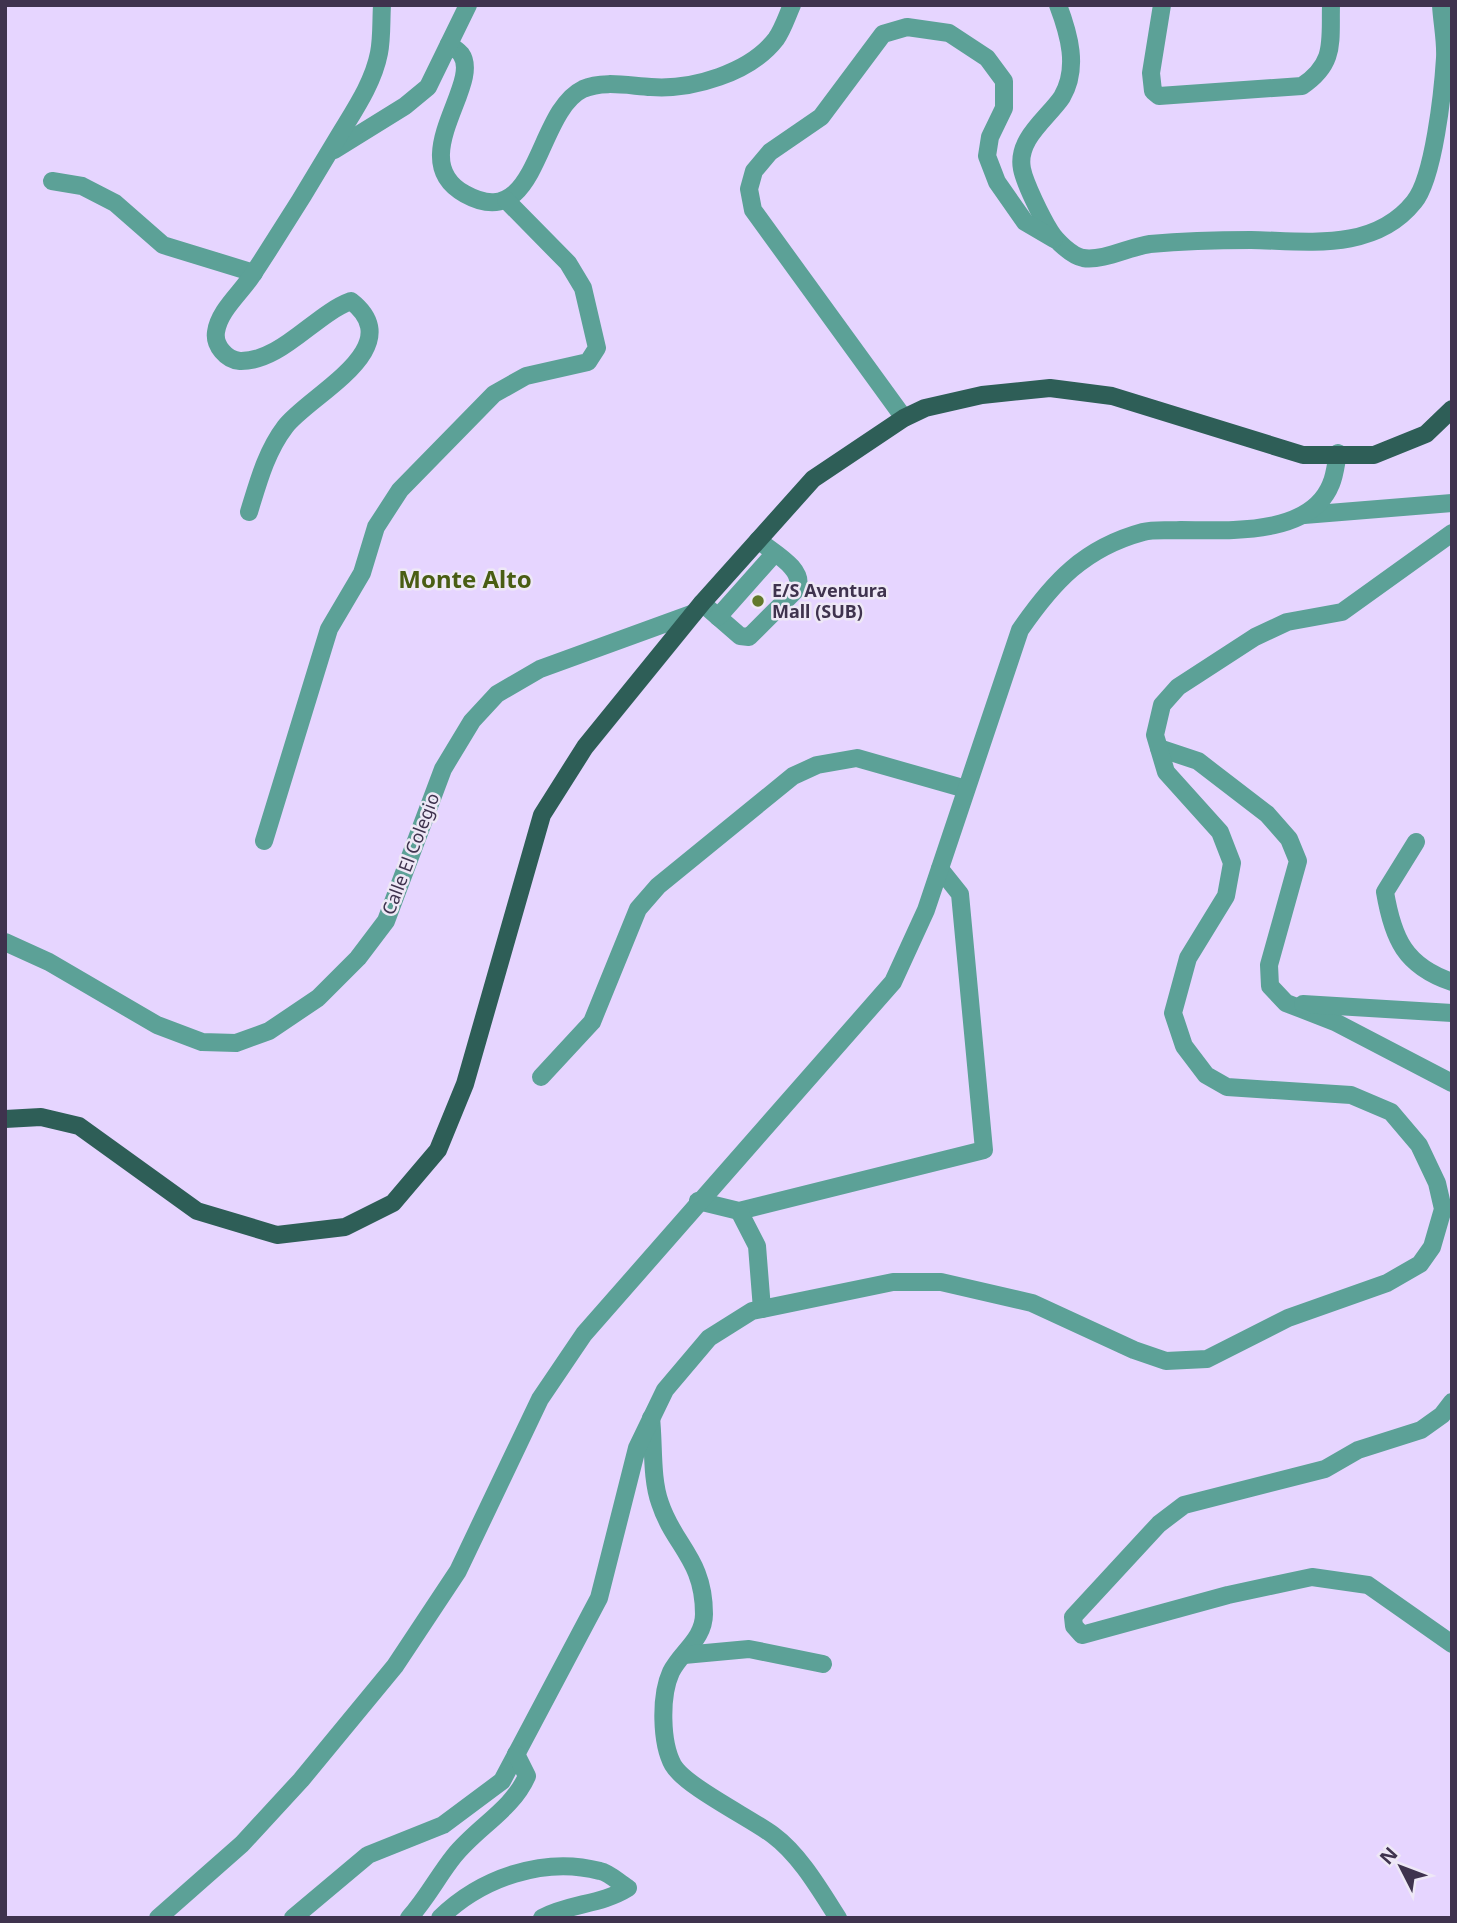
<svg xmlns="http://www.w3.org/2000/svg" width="1457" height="1923" font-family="'Noto Sans',sans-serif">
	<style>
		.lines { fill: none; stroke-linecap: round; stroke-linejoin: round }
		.minor { stroke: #5ca197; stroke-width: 18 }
		.major { stroke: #2e5e57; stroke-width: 18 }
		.poi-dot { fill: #62792b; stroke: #eee8f6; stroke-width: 2.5 }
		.labels { text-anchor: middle; stroke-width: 5; stroke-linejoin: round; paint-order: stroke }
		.poi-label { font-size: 18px; font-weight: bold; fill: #3f334e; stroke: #eee8f6; text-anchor: start }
		.street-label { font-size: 18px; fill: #3f334e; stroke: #eee8f6 }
		.district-label { font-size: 24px; font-weight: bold; fill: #495d13; stroke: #eee8f6 }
	</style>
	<rect width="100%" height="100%" fill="#e6d5ff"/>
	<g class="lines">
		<!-- minor -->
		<g class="minor">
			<path d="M1058,5C1069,34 1079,68 1062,97C1048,118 1016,139 1022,169C1025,184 1042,218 1050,231C1056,241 1072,256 1083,258C1104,261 1129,247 1150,244C1183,241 1218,240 1251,240C1307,241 1374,252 1414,202C1434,178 1443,90 1445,58C1446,41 1442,23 1441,5"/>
			<path d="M1162,5L1151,73L1153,91L1159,96L1302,86C1336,63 1330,42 1331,5"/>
			<path d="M449,44C452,47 458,50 461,54C483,84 403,160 465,194C539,235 535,112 583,89C603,80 630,86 651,87C692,90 750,73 776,39C783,29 787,16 792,5"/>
			<path d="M334,150L405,106L428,87L468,5"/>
			<path d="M52,181L82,186L115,203L163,245L254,273"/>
			<path d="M904,418L753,210L749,189L754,171L770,152L821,117L883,34L907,27L949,33L987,58L1004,81V108L990,137L987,156L997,182L1025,222L1054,239"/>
			<path d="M249,512C258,483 266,452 285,427C309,395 411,348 351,301C315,314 281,362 240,361C226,360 214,345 216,332C219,310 242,292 253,274C282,230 310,185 337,139C353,112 373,84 379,53C382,38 381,21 382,5"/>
			<path d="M1304,515L1452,503"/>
			<path d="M702,603L740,636L749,637L797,589C806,569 772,552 758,540"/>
			<path d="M718,617L774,554"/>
			<path d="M1159,748L1198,761L1267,814L1289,839L1298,861L1269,965L1270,986L1286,1003L1335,1022L1452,1083"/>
			<path d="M264,841L329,629L362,573L376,527L400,490L494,394L526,376L588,362L597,348L583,288L568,263L506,200"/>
			<path d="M1416,842L1385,892C1393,939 1405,966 1452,982"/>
			<path d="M5,942L49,962L157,1025L202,1042L236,1043L269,1031L318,998L358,958L386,921L443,769L472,721L497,694L540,669L694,613"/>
			<path d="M1303,1004L1452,1013"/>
			<path d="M541,1077L592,1022L638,909L658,886L793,776L817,765L857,758L966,789"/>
			<path d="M698,1201L739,1211L984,1150L960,894L940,869"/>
			<path d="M739,1211L757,1246L762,1309"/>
			<path d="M1452,1402L1442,1415L1421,1430L1358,1450L1325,1469L1184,1505L1159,1524L1073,1617L1074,1626L1082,1635L1228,1595L1312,1577L1368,1585L1452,1644"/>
			<path d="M651,1418C654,1444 651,1478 660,1503C674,1546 704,1559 704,1614C704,1639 681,1652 671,1672C660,1696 661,1743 673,1765C685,1786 750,1818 773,1835C800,1855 820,1890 838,1918"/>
			<path d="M684,1655L749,1649L823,1664"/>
			<path d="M158,1918L242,1844L301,1780L395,1666L458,1571L540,1399L584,1334L893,982L926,910L1020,630C1053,582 1084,548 1143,532C1155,529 1169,531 1181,530C1226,530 1310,537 1331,484C1335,475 1336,463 1338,453"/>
			<path d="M293,1918L368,1855L443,1825L502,1781L599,1598L637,1448L665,1390L709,1338L752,1311L893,1282H941L1032,1303L1134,1350L1166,1361L1207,1359L1288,1318L1387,1283L1420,1264L1432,1247L1443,1209L1437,1183L1419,1145L1391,1112L1351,1095L1227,1087L1206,1075L1184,1046L1173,1013L1188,958L1226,896L1232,863L1220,832L1166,772L1155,735L1162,705L1178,687L1255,637L1287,622L1342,612L1452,533"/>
			<path d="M409,1918C427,1898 438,1876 454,1856C477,1827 512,1810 527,1776L516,1754"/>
			<path d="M440,1918C481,1878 544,1856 600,1871C610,1873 619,1883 628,1888C601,1905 570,1903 542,1918"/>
		</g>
		<!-- major -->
		<path class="major" d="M5,1119L41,1117L79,1126L197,1211L277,1235L345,1227L393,1203L438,1150L465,1084L542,815L585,747L702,603L813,479L904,418L925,408L982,395L1050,388L1112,396L1303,455H1374L1426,434L1452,409"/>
	</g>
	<!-- markers -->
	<circle class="poi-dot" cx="758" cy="601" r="7"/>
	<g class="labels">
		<!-- poi labels -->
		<g class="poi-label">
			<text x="772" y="597">E/S Aventura<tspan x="772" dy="21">Mall (SUB)</tspan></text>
		</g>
		<!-- street labels -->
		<g class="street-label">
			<text transform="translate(411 854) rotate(-69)" y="6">Calle El Colegio</text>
		</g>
		<!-- district labels -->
		<g class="district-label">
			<text x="465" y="588">Monte Alto</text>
		</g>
	</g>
	<!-- border -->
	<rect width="1457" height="1923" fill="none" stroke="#3f334e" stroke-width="14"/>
	<!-- north arrow -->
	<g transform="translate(1401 1867) rotate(312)" stroke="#eee8f6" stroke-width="5" paint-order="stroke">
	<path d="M0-5L12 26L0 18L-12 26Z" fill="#3f334e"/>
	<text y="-10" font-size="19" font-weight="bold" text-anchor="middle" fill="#3f334e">N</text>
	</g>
</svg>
